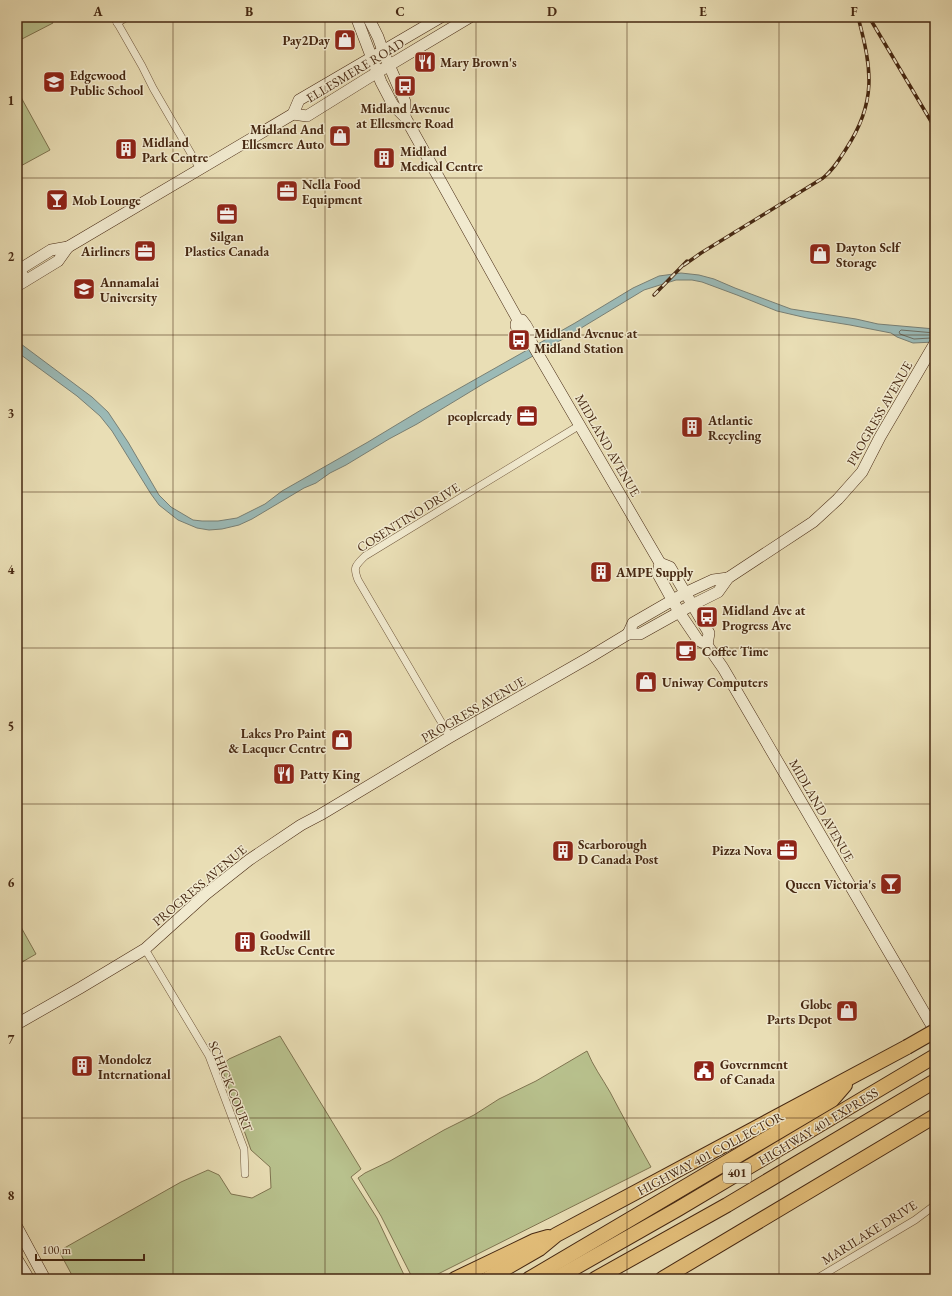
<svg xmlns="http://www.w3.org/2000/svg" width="952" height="1296" font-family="'EB Garamond',serif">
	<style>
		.green { fill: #b8c18d; stroke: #7f7450 }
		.water { fill: #9bbab7; stroke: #798075 }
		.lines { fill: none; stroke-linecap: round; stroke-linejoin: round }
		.shore { stroke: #707164; stroke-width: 1 }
		.minor-casing { stroke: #6f563b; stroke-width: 8 }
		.secondary-casing { stroke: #462812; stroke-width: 12 }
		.motorway-casing { stroke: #462812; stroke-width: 16 }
		.minor { stroke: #f1eacf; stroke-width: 7 }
		.secondary { stroke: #f1eacf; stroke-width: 11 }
		.motorway { stroke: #e4bf7a; stroke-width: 14 }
		.rail-casing { stroke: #462812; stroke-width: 3.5 }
		.rail { stroke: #f1eacf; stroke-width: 2; stroke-dasharray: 6; stroke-linecap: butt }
		.motorway-bridge-casing { stroke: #462812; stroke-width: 16; stroke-linecap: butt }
		.motorway-bridge { stroke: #e4bf7a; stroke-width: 14 }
		.grid { fill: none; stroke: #462812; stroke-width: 1; stroke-opacity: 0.55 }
		.labels { text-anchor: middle; stroke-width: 3; stroke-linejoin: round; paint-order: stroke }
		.shield { fill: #f1eacf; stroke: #79624b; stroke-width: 1 }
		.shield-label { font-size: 12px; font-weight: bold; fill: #462812 }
		.poi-label { font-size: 13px; font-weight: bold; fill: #462812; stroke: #f1eacf; text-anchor: start }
		.street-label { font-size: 13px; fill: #462812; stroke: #f1eacf }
		.neatline { fill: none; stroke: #462812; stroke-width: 1.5 }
		.grid-label { font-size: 13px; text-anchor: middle; font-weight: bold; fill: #462812 }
	</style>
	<rect width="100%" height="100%" fill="#e9deb5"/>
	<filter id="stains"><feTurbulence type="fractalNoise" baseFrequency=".005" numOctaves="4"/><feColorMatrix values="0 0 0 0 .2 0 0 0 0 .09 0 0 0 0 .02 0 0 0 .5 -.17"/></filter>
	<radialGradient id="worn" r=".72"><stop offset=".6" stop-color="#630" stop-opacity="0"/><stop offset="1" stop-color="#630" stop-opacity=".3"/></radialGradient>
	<!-- green -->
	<g class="green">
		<path d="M17,17H50L53,23L22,39L17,30Z"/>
		<path d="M17,90L50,150L17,168Z"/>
		<path d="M17,920L36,954L17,965Z"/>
		<path d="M280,1036L361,1169L351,1177L377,1218L406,1279H74L59,1251L181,1182L208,1170L219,1175L231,1194L252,1198L271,1188L270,1167L251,1150L221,1066L229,1059Z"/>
		<path d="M587,1051C593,1066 602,1078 610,1092C623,1117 637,1142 651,1167L428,1279H413L381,1216L358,1178L365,1173L390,1161L444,1130L474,1115L499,1099L536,1081Z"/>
	</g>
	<!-- water -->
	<path class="water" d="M681,273L699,275L714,279L735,288L791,309L856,319L878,324L935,329V342L913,343L897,337L891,333L850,325L807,318L777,311L737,295L702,282L692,280H676L644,290L558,342L483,384L417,424L389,439L346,465L330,473L316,483L304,488L252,519L239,525L222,529L209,530L197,528L178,520L159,505L151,494L112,431L100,416L77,396L17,352V341L92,397L108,412L128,442L159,495L171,507L193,520L202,521H218L237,518L265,504L282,491L368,442L421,410L575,323L633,288L659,276Z"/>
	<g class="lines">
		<!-- shore -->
		<path class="shore" d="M931,338L914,339L900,334L899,332L901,330L935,333"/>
		<!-- minor casing -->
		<g class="minor-casing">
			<g id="minor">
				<path d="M114,17L142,66L153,88L200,169"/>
				<path d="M117,23L127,17"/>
				<path d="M17,262L28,280"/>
				<path d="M450,737L358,580C353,567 355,566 365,556L580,425"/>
				<path d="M145,949L209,1056L244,1149L245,1174"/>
				<path d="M816,1279L915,1220L935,1205"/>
			</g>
		</g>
		<!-- secondary casing -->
		<g class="secondary-casing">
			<g id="secondary">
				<path d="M357,17V19L381,82L393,105L405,117L518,320L516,324V326L524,341L531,342"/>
				<path d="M368,17L378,37L383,51L405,102V117"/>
				<path d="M293,114L307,116L368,78L470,17"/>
				<path d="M17,271L51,250L68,247L293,114L299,100L441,17"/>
				<path d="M17,286L58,261L68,247"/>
				<path d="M518,320H522C527,326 532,335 531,342L660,563L670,567L709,633L707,645"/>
				<path d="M660,563L658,574L679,612L698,640L707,645L723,668L935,1031"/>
				<path d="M628,634L633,623L685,593L713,580L728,578"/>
				<path d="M17,1024L80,988L145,949L206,894L249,860L301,825L320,815L450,737L590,657L628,634H640L692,605L718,592L728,578L813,522L838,499L862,472L880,437L935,343"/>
				<path d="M17,1227L45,1279"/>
				<path d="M17,1259L29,1279"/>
			</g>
		</g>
		<!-- motorway casing -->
		<g class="motorway-casing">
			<g id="motorway">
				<path d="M455,1279L534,1241L548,1237"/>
				<path d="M487,1279L539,1249L556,1235L907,1047"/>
				<path d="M529,1279L832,1100L845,1085"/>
				<path d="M555,1279L678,1209L935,1056"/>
				<path d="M595,1279L727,1205L935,1081"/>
				<path d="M662,1279L935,1116"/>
			</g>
		</g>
		<!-- minor -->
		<use href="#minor" class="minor"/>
		<!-- secondary -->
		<use href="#secondary" class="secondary"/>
		<!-- motorway -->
		<use href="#motorway" class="motorway"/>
		<!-- rail casing -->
		<g class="rail-casing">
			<g id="rail">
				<path d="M869,17L935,128"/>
				<path d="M684,265L701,253L823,178C833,170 839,160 846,149C877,102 872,69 858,17"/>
				<path d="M654,295L687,261"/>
			</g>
		</g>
		<!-- rail -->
		<use href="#rail" class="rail"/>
		<!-- motorway-bridge casing -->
		<g class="motorway-bridge-casing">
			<path id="motorway-bridge" d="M907,1047L935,1031"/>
		</g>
		<!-- motorway-bridge -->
		<use href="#motorway-bridge" class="motorway-bridge"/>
	</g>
	<!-- grid -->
	<path class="grid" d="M173,17V1279M325,17V1279M476,17V1279M627,17V1279M779,17V1279M17,178H935M17,335H935M17,492H935M17,648H935M17,804H935M17,961H935M17,1118H935"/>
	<!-- icons -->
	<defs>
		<g id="shop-square" transform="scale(1.15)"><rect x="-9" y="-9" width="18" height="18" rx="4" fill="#8f2418" stroke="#f1eacf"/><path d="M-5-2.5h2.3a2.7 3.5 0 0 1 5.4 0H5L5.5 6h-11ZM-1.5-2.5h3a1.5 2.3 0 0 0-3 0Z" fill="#fff"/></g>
		<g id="restaurant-square" transform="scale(1.15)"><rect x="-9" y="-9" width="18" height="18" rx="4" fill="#8f2418" stroke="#f1eacf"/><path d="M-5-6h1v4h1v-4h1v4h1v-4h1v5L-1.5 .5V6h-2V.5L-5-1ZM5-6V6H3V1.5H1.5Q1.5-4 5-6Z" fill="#fff"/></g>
		<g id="school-square" transform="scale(1.15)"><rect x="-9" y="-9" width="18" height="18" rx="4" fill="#8f2418" stroke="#f1eacf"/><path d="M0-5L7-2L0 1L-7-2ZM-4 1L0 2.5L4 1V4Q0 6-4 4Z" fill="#fff"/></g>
		<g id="bus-square" transform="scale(1.15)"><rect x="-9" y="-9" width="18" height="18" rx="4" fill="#8f2418" stroke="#f1eacf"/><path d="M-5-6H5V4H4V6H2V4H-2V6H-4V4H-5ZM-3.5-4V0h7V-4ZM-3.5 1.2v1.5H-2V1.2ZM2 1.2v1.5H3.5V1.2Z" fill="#fff"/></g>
		<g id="building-square" transform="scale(1.15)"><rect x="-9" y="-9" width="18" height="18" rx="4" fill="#8f2418" stroke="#f1eacf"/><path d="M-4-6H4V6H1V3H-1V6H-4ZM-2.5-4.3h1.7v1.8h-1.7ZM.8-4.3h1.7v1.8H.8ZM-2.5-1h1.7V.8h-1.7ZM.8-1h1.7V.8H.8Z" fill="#fff"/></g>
		<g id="office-square" transform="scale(1.15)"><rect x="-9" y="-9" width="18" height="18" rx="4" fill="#8f2418" stroke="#f1eacf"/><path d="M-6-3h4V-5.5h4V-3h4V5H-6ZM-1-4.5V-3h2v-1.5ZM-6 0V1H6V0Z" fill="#fff"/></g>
		<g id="bar-square" transform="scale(1.15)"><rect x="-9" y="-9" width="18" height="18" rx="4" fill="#8f2418" stroke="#f1eacf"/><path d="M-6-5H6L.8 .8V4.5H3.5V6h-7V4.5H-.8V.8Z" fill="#fff"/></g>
		<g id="university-square" transform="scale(1.15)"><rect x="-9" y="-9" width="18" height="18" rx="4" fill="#8f2418" stroke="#f1eacf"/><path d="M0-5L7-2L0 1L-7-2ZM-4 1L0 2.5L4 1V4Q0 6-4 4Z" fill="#fff"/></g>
		<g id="cafe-square" transform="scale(1.15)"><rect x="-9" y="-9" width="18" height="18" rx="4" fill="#8f2418" stroke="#f1eacf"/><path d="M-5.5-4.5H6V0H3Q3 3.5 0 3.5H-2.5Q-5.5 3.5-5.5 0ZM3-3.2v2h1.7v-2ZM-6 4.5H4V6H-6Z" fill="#fff"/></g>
		<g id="civic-square" transform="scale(1.15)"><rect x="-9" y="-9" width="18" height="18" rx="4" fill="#8f2418" stroke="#f1eacf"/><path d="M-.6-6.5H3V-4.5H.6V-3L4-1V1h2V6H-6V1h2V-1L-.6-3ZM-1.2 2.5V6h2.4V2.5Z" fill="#fff"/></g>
	</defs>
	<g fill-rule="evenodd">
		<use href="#shop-square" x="345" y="40"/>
		<use href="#restaurant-square" x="425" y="62"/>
		<use href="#school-square" x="54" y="82"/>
		<use href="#bus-square" x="405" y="86"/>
		<use href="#shop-square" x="340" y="136"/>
		<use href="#building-square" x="126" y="149"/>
		<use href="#building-square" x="384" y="158"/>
		<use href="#office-square" x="287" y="191"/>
		<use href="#bar-square" x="57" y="200"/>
		<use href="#office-square" x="227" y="214"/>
		<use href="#office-square" x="145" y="251"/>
		<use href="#shop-square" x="820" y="254"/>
		<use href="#university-square" x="84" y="289"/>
		<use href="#bus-square" x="519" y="340"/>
		<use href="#office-square" x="527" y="416"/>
		<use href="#building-square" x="692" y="427"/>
		<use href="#building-square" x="601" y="572"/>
		<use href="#bus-square" x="707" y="617"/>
		<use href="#cafe-square" x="686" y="651"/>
		<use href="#shop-square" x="646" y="682"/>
		<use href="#shop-square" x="342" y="740"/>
		<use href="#restaurant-square" x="284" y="774"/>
		<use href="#office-square" x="787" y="850"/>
		<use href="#building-square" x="563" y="851"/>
		<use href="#bar-square" x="891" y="884"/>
		<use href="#building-square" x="245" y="942"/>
		<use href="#shop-square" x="847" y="1011"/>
		<use href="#building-square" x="82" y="1066"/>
		<use href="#civic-square" x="704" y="1071"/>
	</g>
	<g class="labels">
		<!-- shield labels -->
		<rect class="shield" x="723" y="1163" width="28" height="20" rx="3"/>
		<g class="shield-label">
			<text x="737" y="1177">401</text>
		</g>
		<!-- poi labels -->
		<g class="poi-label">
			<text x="330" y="45" text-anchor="end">Pay2Day</text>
			<text x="440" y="67">Mary Brown's</text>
			<text x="70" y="80">Edgewood<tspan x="70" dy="15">Public School</tspan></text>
			<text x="405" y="113" text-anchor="middle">Midland Avenue<tspan x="405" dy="15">at Ellesmere Road</tspan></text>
			<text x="324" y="134" text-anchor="end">Midland And<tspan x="324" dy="15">Ellesmere Auto</tspan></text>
			<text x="142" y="147">Midland<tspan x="142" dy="15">Park Centre</tspan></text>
			<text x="400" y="156">Midland<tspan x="400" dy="15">Medical Centre</tspan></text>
			<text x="302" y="189">Nella Food<tspan x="302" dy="15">Equipment</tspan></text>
			<text x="72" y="205">Mob Lounge</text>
			<text x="227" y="241" text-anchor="middle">Silgan<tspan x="227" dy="15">Plastics Canada</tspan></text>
			<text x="836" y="252">Dayton Self<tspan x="836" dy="15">Storage</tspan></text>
			<text x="130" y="256" text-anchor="end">Airliners</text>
			<text x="100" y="287">Annamalai<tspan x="100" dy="15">University</tspan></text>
			<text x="534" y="338">Midland Avenue at<tspan x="534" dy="15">Midland Station</tspan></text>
			<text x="512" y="421" text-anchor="end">peopleready</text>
			<text x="708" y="425">Atlantic<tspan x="708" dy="15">Recycling</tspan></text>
			<text x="616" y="577">AMPE Supply</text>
			<text x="722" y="615">Midland Ave at<tspan x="722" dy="15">Progress Ave</tspan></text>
			<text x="702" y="656">Coffee Time</text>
			<text x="662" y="687">Uniway Computers</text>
			<text x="326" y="738" text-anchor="end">Lakes Pro Paint<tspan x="326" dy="15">&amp; Lacquer Centre</tspan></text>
			<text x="300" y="779">Patty King</text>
			<text x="578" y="849">Scarborough<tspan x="578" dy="15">D Canada Post</tspan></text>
			<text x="772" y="855" text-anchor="end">Pizza Nova</text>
			<text x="876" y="889" text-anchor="end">Queen Victoria's</text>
			<text x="260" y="940">Goodwill<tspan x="260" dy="15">ReUse Centre</tspan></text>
			<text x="832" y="1009" text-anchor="end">Globe<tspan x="832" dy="15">Parts Depot</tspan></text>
			<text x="98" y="1064">Mondolez<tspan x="98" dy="15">International</tspan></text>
			<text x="720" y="1069">Government<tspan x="720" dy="15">of Canada</tspan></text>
		</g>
		<!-- street labels -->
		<g class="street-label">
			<text transform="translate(355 70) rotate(-31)" y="5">ELLESMERE ROAD</text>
			<text transform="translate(879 413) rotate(-60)" y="5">PROGRESS AVENUE</text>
			<text transform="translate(608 445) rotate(60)" y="5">MIDLAND AVENUE</text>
			<text transform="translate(408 517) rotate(-32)" y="5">COSENTINO DRIVE</text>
			<text transform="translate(473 709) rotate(-30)" y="5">PROGRESS AVENUE</text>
			<text transform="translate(822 810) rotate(60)" y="5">MIDLAND AVENUE</text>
			<text transform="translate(199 885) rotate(-40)" y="5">PROGRESS AVENUE</text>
			<text transform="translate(231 1086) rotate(68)" y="5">SCHICK COURT</text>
			<text transform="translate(818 1126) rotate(-31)" y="5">HIGHWAY 401 EXPRESS</text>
			<text transform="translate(710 1153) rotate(-28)" y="5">HIGHWAY 401 COLLECTOR</text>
			<text transform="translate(869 1232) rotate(-32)" y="5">MARILAKE DRIVE</text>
		</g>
	</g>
	<!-- margin -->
	<rect width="952" height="1296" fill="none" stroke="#e9deb5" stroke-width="44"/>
	<!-- scale -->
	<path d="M36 1254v6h108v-6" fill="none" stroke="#462812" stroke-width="2"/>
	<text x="42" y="1254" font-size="12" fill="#462812" stroke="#f1eacf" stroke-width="3" paint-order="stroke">100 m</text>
	<rect x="22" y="22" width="908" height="1252" class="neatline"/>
	<g class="grid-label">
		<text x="98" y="16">A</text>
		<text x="249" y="16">B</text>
		<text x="400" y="16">C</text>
		<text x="552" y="16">D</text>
		<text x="703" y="16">E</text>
		<text x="854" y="16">F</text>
		<text x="11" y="105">1</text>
		<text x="11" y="261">2</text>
		<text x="11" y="418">3</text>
		<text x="11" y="574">4</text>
		<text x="11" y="731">5</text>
		<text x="11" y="887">6</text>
		<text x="11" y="1044">7</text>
		<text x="11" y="1200">8</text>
	</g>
	<rect width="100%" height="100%" filter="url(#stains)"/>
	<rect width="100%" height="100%" fill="url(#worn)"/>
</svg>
